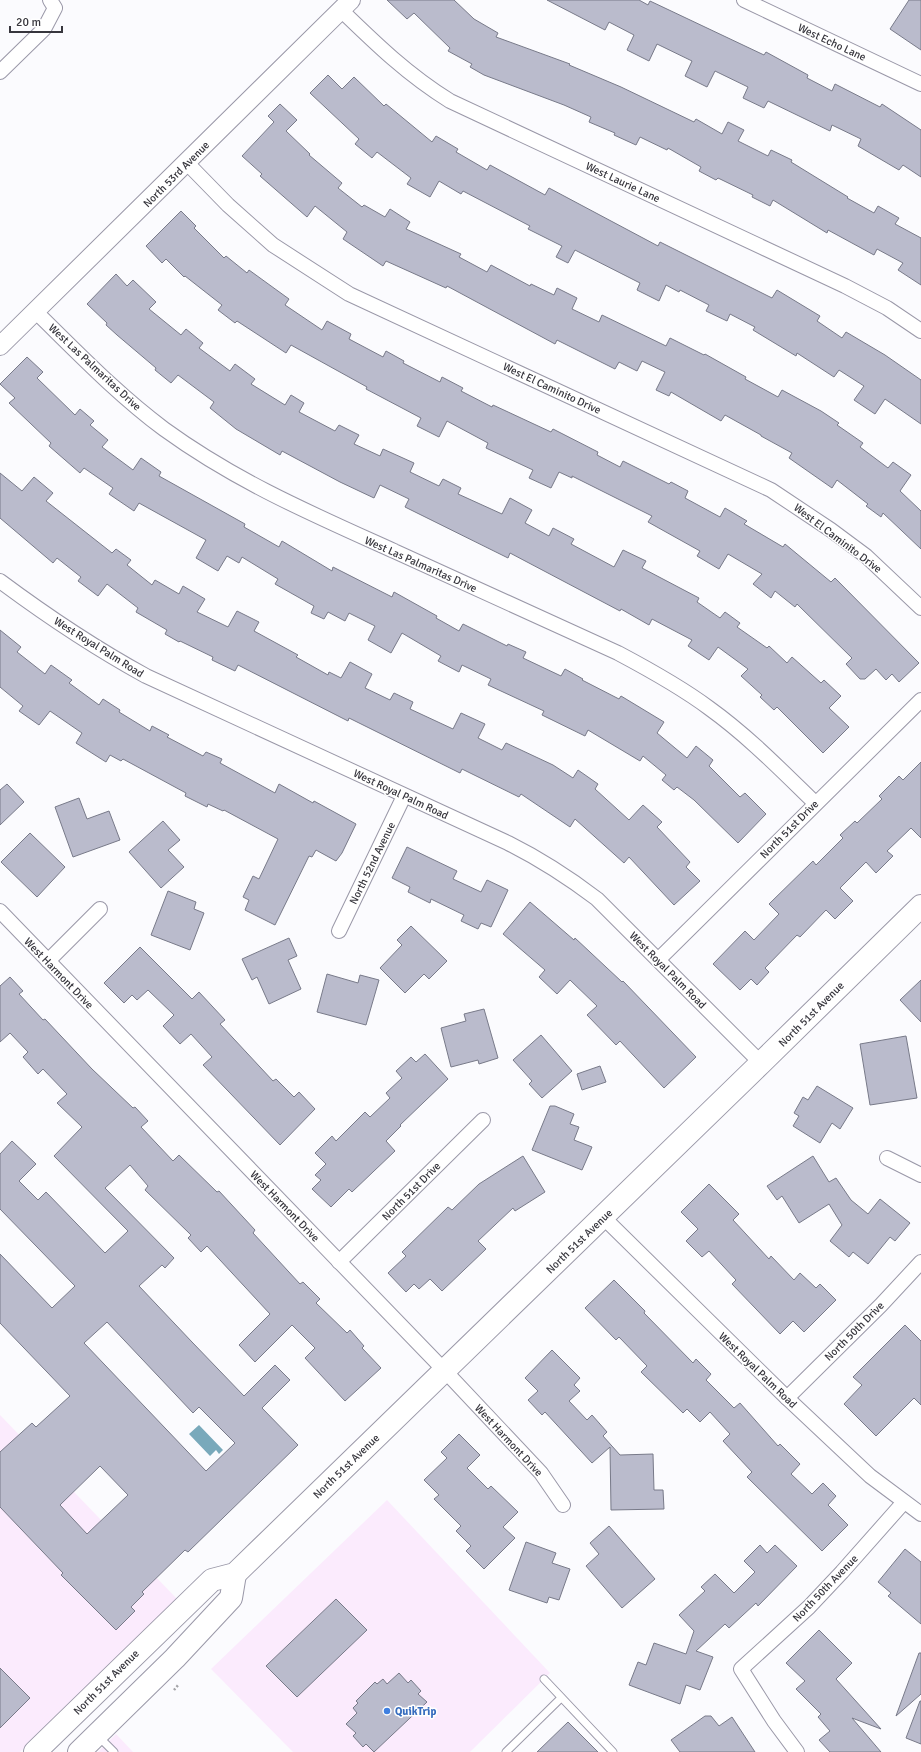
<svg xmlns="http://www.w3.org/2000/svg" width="921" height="1752" font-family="Signika,sans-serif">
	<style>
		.commercial { fill: #fbebfd }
		.water { fill: #79a9bb }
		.building { fill: #babbcc; stroke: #787a89; fill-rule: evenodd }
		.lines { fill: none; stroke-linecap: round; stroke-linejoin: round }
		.service-casing { stroke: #9a98a8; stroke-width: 9 }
		.minor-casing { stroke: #9a98a8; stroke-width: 16 }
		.tertiary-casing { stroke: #9a98a8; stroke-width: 20 }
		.primary-casing { stroke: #9a98a8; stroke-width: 24 }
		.path { stroke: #a3a3a7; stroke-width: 2.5; stroke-dasharray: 2 2; stroke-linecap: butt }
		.service { stroke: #fff; stroke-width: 7 }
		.minor { stroke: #fff; stroke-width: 14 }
		.tertiary { stroke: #fff; stroke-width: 18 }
		.primary { stroke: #fff; stroke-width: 22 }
		.shop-dot { fill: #3f7fe0; stroke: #fff; stroke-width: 1.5 }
		.labels { text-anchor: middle; stroke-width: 3; stroke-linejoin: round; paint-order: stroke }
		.street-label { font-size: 11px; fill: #37363d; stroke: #fff }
		.shop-label { font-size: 11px; font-weight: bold; fill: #366cbe; stroke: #fff; text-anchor: start }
	</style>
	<rect width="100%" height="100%" fill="#fbfbfe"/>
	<!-- commercial -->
	<g class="commercial">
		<path d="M0,1415L177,1599L20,1752H0Z"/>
		<path d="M387,1500L550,1673L470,1752H293L211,1669Z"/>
		<path d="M116,1734L133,1752H98Z"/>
	</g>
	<!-- water -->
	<path class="water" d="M199,1425L223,1450L219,1454L216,1450L210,1456L189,1434Z"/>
	<!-- building -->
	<g class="building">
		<path d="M387,0H454L474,19L498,33L496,37L570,64L569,65L621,87L694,122L696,119L722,134L728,122L744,130L738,141L768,156L771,150L792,160L791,162L848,197L847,198L874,213L878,206L899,218L895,224L921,238V285L898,270L903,263L877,249L874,255L828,230L827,233L773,200L770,206L752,197L753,195L718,178L716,180L699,171L701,167L668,148L667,150L640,137L636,145L614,135L615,133L589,122L591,117L564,105L484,75L470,67L472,64L448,51L450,48L414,13L407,19Z"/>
		<path d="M547,0H639L648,5L650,1L764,55L766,52L808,75L807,78L832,91L835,84L880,107L882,104L921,130V177L903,165L899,170L858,146L861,139L832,125L830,131L768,101L764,108L743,98L748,87L715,71L707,87L685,76L692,61L657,44L649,61L627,50L634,35L609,22L605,30Z"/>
		<path d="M909,0H921V50L890,29Z"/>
		<path d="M328,75L342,89L354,77L384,106L386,104L432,142L436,136L458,149L456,152L487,170L490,165L545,195L549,188L658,246L660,242L772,298L777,290L820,316L817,321L842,338L846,332L885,355L921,380V424L885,399L875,414L854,400L864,386L839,370L834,377L797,353L796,356L753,330L755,327L730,314L727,321L706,311L709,305L680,290L679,292L666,285L659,301L637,290L640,283L575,250L568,263L556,257L562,246L528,229L530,226L463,191L461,194L439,181L430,197L407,184L411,178L377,152L372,158L355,144L359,139L310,93Z"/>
		<path d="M280,104L297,120L286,131L310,154L309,155L342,183L338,188L362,207L364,205L385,217L390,209L410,222L406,229L461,254L459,257L487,272L491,265L530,286L531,284L554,295L557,288L577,298L572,309L599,322L602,315L666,346L670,338L704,355L705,354L746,377L745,379L778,397L782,390L821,411L839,423L837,425L863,443L860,447L888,468L893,462L911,475L900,491L921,511V549L883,513L881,517L866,506L868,504L837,480L832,488L789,458L792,453L761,436V435L725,415L721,421L671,392L669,396L656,390L665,372L642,361L637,371L619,362L615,369L557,340L555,344L447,286L446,288L386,261L383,266L343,239L347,232L315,206L307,217L260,176L262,174L242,156L274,122L268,116Z"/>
		<path d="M181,211L196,226L194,228L224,258L226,256L247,273L249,270L289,299L285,305L322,330L327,321L351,334L349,339L383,357L386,351L404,361L403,363L440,382L442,377L463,388L461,391L492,407L493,405L551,432L553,429L598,452L597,455L620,467L623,461L669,484L671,482L688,491L685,498L720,517L725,508L747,521L744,524L783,547L785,544L831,582L835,578L919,663L899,682L892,674L886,680L876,669L865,679H860L846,664L852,658L797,604L795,607L775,591L771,598L753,584L762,574L728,554L719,569L697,556L700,551L648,522L652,516L572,476V478L559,472L551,488L529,478L533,470L486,448L488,443L447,421L439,437L417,426L421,418L366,389L367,387L291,345L286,353L237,321L235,323L218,310L222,305L185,276L184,277L166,259L162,263L146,246Z"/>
		<path d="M116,274L127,286L133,280L156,302L149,309L181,335L186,329L203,343L199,348L230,371L235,364L255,379L251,384L285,405L291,395L304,403L299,412L335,431L339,425L359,435L354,444L380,456L383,449L414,463L410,472L439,486L443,479L461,488L458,494L502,514L510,498L532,510L525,523L549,536L553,528L574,539L571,544L614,567L623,550L646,561L642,568L699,598L697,602L720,618L725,612L740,623L737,627L767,648L769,646L787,663L792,657L821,683L824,680L841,696L829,708L849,727L823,753L777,707L774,710L760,697L762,695L741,676L748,669L718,647L709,660L688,646L692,640L652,619L649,625L621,609L620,611L510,553L508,558L405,507L409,499L380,485L374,498L340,482L282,451L280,455L236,429L210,408L214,402L178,375L171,383L155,370L156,368L117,335L106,325L107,323L87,304Z"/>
		<path d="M27,357L43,372L37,378L75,415L80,409L94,421L90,425L108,440L102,447L133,470L141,458L161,472L159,476L245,524L244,527L279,547L282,541L332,571L333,567L392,597L394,592L437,616L436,618L459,631L463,624L507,646L508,644L526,652L523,658L561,676L565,669L583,679L582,680L619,699L621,696L664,722L657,733L687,758L696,746L713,760L709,766L740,797L745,793L766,814L738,843L694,800L677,787L674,790L662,780L666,775L643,756L640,761L588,730L585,736L542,715L544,711L488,685L491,679L462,665L459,672L438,661L441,656L402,633L391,653L368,640L375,626L349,613L345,621L328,612L324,619L311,613L314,606L275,584L278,579L242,557L239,563L227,556L218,571L196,558L206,540L139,503L134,511L109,494L113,488L84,468L80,473L49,446L51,443L9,403L15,398L0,384Z"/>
		<path d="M0,473L22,491L34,477L53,493L46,501L112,553L116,549L131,560L127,565L152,585L155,580L179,594L183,586L205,599L197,612L228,627L237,611L259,622L254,631L298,655L296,657L328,675L329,672L341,678L350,662L372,674L365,688L390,700L394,693L413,702L410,709L453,729L461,713L485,724L478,738L502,750L506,743L553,765L573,778L578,770L598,784L595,789L629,820L643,805L662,822L657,827L690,862L686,867L700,881L674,905L629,857L624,863L575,819L570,827L521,794L519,797L462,769L460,773L349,718L348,721L238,665L235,671L212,660L213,657L180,641L179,642L165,634L167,630L136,612L138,608L107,584L98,596L78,581L81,577L57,558L53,563L0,518Z"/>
		<path d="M0,630L21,647L17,652L45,674L51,665L72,680L69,683L99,705L103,699L120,710L119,712L150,731L152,726L169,735L167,737L203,756L206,752L222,759L220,763L275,793L279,784L313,803L314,801L356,824L342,853L336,861L316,850L312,857L309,856L275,925L245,910L249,900L243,897L253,876L259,879L278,839L224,810L223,811L208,804L207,807L185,796L186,793L123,759L121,761L110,755L106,762L76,743L82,733L50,711L39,725L19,711L23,706L0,687Z"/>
		<path d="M921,762V838L911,828L887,851L893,856L876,873L866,862L840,888L853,901L835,919L826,910L800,937L797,935L765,968L769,972L757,985L751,979L740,990L713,964L745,931L754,940L779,914L769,904L813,861L816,865L843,838L840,835L855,821L857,823L882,799L879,796L899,776L903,780Z"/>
		<path d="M7,784L24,802L0,825V790Z"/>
		<path d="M79,798L87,819L109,811L120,840L73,857L55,807Z"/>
		<path d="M163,821L180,840L168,850L184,867L161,888L129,852Z"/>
		<path d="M30,833L65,867L37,897L1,862Z"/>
		<path d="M407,847L457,871L453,879L481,892L487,880L508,890L491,927L481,923L478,929L461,921L464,915L431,899L430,903L408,892L410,887L392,878Z"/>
		<path d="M168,891L196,902L194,909L204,913L190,950L151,935Z"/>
		<path d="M530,902L574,940L575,938L622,982L623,981L696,1057L664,1088L620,1041L616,1045L587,1015L597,1006L570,980L557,994L539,977L545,970L503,934Z"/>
		<path d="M411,926L447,961L429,979L424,974L405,993L380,968L402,945L397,940Z"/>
		<path d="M289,938L297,956L288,960L301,989L269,1004L257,977L252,980L242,959Z"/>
		<path d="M140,947L192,999L199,992L225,1020L220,1024L273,1081L276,1079L294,1097L299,1092L315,1109L280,1145L203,1065L212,1057L191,1034L180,1044L163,1026L174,1015L148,990L137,1000L132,995L124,1003L104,983Z"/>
		<path d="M327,974L358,983L360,975L379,980L366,1025L317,1012Z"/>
		<path d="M10,977L23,991L19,994L43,1020L45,1019L92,1069L133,1108L135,1107L148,1121L141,1127L173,1161L179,1155L217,1192L219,1191L255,1230L253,1233L300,1284L303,1282L320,1299L316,1303L347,1333L350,1330L364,1346L362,1348L381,1368L345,1401L305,1358L315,1348L292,1325L255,1362L239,1345L270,1314L207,1246L201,1252L188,1238L191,1235L145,1190L148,1186L130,1165L105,1188L174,1258L165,1268L162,1265L139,1286L192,1342L244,1396L275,1365L290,1380L262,1408L298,1445L188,1552L185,1550L142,1592L144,1594L131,1607L135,1611L116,1630L61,1575L63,1573L0,1507V1452L32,1423L36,1427L70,1396L0,1323V1254L52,1308L75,1286L0,1209V1154L12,1141L36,1164L19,1181L38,1200L46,1192L105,1253L128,1231L54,1156L82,1127L57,1103L67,1094L43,1069L38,1074L23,1057L28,1052L10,1033L0,1042V986ZM107,1322L193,1413L199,1407L235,1443L206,1471L84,1343ZM100,1466L128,1495L87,1534L60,1505Z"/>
		<path d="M921,980V1022L900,1000Z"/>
		<path d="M484,1009L498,1058L479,1064L478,1060L451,1067L441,1028L466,1021L464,1014Z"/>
		<path d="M541,1035L572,1071L542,1098L529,1084L532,1081L513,1060Z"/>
		<path d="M906,1036L917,1098L870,1105L860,1044Z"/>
		<path d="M425,1054L448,1079L400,1125L401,1126L386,1141L395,1151L352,1192L349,1189L331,1207L312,1189L321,1180L315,1175L326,1164L315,1153L332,1136L336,1141L365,1112L370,1117L390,1098L386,1093L402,1078L396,1071L411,1057L416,1062Z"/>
		<path d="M600,1066L606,1082L582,1090L577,1074Z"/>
		<path d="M817,1086L853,1108L840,1129L832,1123L820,1143L793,1126L799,1116L794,1113L803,1097L808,1100Z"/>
		<path d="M550,1106H555L574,1114L570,1124L579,1127L574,1140L592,1147L582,1170L532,1150Z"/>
		<path d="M523,1156L545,1192L515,1211L513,1208L478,1241L486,1249L442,1291L430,1279L419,1289L414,1284L406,1292L388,1273L406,1256L402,1252L448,1207L452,1210L479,1184Z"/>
		<path d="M813,1156L829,1182L836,1178L851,1200L868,1214L880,1199L910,1223L895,1241L890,1237L868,1264L853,1252L849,1257L830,1241L842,1225L829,1204L799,1223L782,1196L777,1200L767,1186Z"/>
		<path d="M709,1184L739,1214L733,1220L769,1259L771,1256L794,1280L800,1273L816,1288L820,1284L836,1300L804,1332L793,1321L780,1334L732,1284L736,1280L709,1251L702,1257L686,1241L698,1229L681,1212Z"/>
		<path d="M614,1280L645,1311L644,1313L693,1363L696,1359L711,1374L706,1380L734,1408L740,1403L778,1446L780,1444L800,1464L791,1474L812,1494L823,1483L836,1496L828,1505L848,1525L822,1551L747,1477L752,1472L723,1441L730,1434L710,1412L700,1422L687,1409L683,1413L641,1372L647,1366L619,1337L616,1340L585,1308Z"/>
		<path d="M905,1325L921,1341V1405L914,1398L876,1436L844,1404L862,1385L853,1377Z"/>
		<path d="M552,1350L580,1378L574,1385L580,1391L569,1401L587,1420L592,1415L607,1432L603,1436L620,1455L653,1454L654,1490H663L664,1509L611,1510L610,1447L592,1463L545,1412L542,1415L528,1400L538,1391L525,1378Z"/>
		<path d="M459,1434L480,1455L467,1468L488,1489L491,1486L518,1512L503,1527L515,1538L484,1569L466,1551L471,1546L456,1531L461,1526L434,1499L439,1495L424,1480L447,1458L441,1452Z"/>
		<path d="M609,1526L655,1579L622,1608L586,1566L599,1554L590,1543Z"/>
		<path d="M526,1542L556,1553L552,1563L570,1569L559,1600L549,1597L547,1603L509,1590Z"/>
		<path d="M760,1545L767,1553L775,1545L797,1566L758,1606L756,1603L729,1628L725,1624L696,1651L713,1657L700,1690L686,1685L680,1704L629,1685L638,1662L646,1665L654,1643L686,1654L694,1631L679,1615L705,1591L701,1587L715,1574L734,1593L755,1572L744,1561Z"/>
		<path d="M905,1549L921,1562V1624L888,1596L891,1593L878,1582Z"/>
		<path d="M336,1599L367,1630L297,1697L266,1666Z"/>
		<path d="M819,1630L852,1663L836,1679L881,1729L852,1718L881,1752H830L819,1740L830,1731L818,1717L821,1714L796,1689L805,1681L786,1663Z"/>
		<path d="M919,1653H921V1694L896,1716Z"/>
		<path d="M0,1668L30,1698L0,1728Z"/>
		<path d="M399,1673L408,1683L411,1680L421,1691L418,1694L427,1702L374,1752L366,1744L363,1747L353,1736L356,1733L346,1724L357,1713L353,1708L358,1703L356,1701L375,1682L377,1684L383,1679L387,1684Z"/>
		<path d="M920,1701H921V1744L906,1738Z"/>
		<path d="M705,1716H711L719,1726L732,1717L755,1752H680L671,1740Z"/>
		<path d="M568,1722L598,1752H537Z"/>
	</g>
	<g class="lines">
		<!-- service casing -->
		<g class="service-casing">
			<g id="service">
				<path d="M544,1679L613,1752"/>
				<path d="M98,1736L114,1752"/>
				<path d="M506,1752L561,1698"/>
			</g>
		</g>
		<!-- minor casing -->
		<g class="minor-casing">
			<g id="minor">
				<path d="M744,0L921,84"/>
				<path d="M341,10C376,44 408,75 450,101L845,286L887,308L921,331"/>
				<path d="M0,72L44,29L55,8L50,0"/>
				<path d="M187,163L228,205L273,245L349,294L771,490L831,530L866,556L921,608"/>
				<path d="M35,311C77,352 117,394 164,429C237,482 312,514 394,551C469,585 544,619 618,653C650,670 681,687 709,708C748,736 781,770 815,803"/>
				<path d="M0,581C47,616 95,648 146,676L508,843C540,859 568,877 597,899L761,1063"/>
				<path d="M0,911L445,1371L541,1473L563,1505"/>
				<path d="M339,931L404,796"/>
				<path d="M658,960L921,700"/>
				<path d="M48,961L100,909"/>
				<path d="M887,1158L921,1175"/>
				<path d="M603,1217L787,1398L870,1476L921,1514"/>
				<path d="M339,1262L483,1120"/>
				<path d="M787,1398L881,1305L921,1262"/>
				<path d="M797,1752L774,1721L741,1669L809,1607L842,1572L904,1502"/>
			</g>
		</g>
		<!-- tertiary casing -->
		<g class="tertiary-casing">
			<path id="tertiary" d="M0,346L351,0"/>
		</g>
		<!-- primary casing -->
		<g class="primary-casing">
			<g id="primary">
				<path d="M35,1752L212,1580L235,1574L761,1063L921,906"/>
				<path d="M79,1752L175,1658L231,1598L235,1574"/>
			</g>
		</g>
		<!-- path -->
		<path class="path" d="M174,1690L179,1684"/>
		<!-- service -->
		<use href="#service" class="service"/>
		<!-- minor -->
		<use href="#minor" class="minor"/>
		<!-- tertiary -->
		<use href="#tertiary" class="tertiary"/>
		<!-- primary -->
		<use href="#primary" class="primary"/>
	</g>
	<!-- markers -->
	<circle class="shop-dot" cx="387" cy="1711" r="4"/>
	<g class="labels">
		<!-- street labels -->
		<g class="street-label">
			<text transform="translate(832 42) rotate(25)" y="4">West Echo Lane</text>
			<text transform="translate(176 174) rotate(-45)" y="4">North 53rd Avenue</text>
			<text transform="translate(623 182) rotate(25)" y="4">West Laurie Lane</text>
			<text transform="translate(95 367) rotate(43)" y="4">West Las Palmaritas Drive</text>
			<text transform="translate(552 388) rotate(25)" y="4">West El Caminito Drive</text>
			<text transform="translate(838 538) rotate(37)" y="4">West El Caminito Drive</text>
			<text transform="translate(421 564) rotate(24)" y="4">West Las Palmaritas Drive</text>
			<text transform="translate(99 647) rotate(32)" y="4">West Royal Palm Road</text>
			<text transform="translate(401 794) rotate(25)" y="4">West Royal Palm Road</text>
			<text transform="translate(789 829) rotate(-45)" y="4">North 51st Drive</text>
			<text transform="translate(372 863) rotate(-64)" y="4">North 52nd Avenue</text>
			<text transform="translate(668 970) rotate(45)" y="4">West Royal Palm Road</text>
			<text transform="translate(59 973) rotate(46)" y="4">West Harmont Drive</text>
			<text transform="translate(811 1014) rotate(-45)" y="4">North 51st Avenue</text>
			<text transform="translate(411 1191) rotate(-45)" y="4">North 51st Drive</text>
			<text transform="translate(285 1206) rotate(46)" y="4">West Harmont Drive</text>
			<text transform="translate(579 1241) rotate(-44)" y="4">North 51st Avenue</text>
			<text transform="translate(854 1331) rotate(-45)" y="4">North 50th Drive</text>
			<text transform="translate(758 1370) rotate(44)" y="4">West Royal Palm Road</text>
			<text transform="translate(509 1440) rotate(47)" y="4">West Harmont Drive</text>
			<text transform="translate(346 1466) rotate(-44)" y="4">North 51st Avenue</text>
			<text transform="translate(825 1588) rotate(-46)" y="4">North 50th Avenue</text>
			<text transform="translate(106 1682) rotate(-45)" y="4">North 51st Avenue</text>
		</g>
		<!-- shop labels -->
		<g class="shop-label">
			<text x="395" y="1715">QuikTrip</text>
		</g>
	</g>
	<!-- scale -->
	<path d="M10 26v6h52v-6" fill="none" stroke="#37363d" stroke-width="2"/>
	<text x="16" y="26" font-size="12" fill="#37363d" stroke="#ffffff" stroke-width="3" paint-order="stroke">20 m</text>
</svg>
